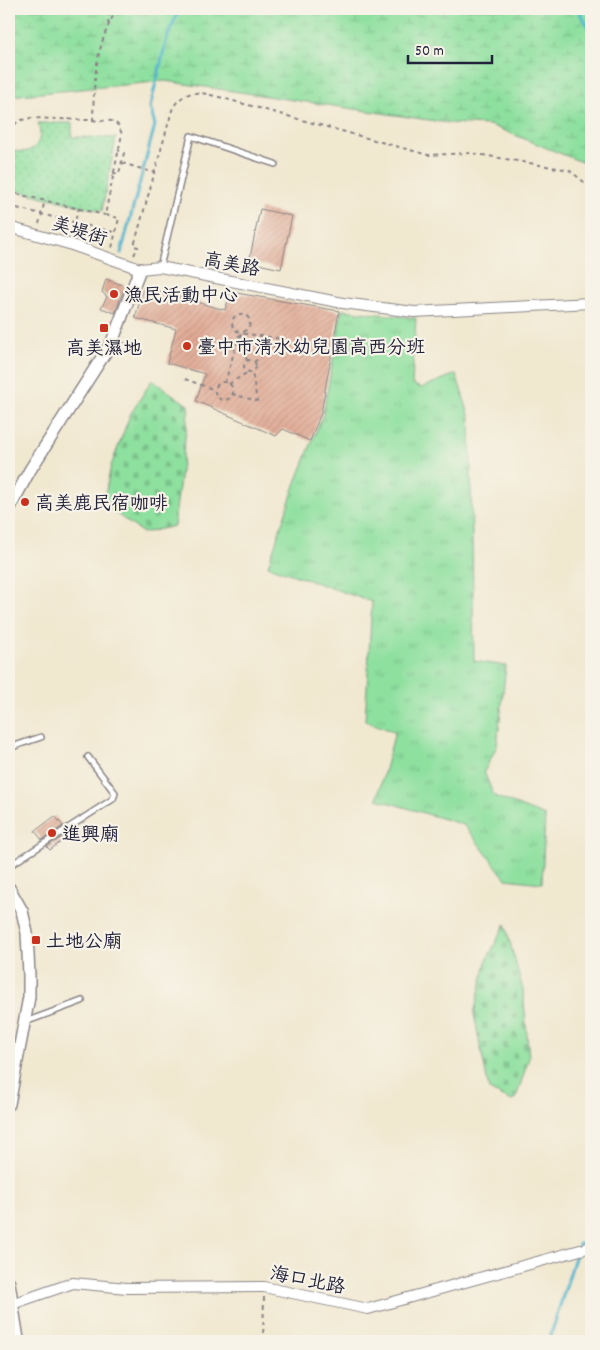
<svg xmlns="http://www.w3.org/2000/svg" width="600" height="1350" font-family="Dekko,'LXGW WenKai TC',sans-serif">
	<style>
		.grass { fill: url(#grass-tufts); stroke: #58816d }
		.wetland { fill: url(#wetland-marsh); stroke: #58816d }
		.cemetery { fill: url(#cemetery-stones); stroke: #58816d }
		.park { fill: url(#park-dots); stroke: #58816d }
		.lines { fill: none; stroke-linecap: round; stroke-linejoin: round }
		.stream { stroke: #51b6cf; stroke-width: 3 }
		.building { fill: url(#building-hatch) }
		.service-casing { stroke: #8a8586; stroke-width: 8 }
		.minor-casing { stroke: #8a8586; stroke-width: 12 }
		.tertiary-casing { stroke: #8a8586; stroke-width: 14 }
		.path { stroke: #8a8586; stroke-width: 2; stroke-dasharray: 4 4; stroke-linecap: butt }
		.service { stroke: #fff; stroke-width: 5 }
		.minor { stroke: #fff; stroke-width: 10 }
		.tertiary { stroke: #fff; stroke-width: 11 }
		.poi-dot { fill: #c8321e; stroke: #f7f3e8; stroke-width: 2 }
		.labels { text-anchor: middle; stroke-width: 4.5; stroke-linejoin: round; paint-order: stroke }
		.street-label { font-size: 19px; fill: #22223b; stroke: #f7f3e8 }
		.poi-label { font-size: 19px; fill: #22223b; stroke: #f7f3e8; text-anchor: start }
	</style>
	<defs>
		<pattern id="grass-tufts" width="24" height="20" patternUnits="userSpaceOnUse" patternTransform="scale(1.25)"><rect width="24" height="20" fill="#8ee09f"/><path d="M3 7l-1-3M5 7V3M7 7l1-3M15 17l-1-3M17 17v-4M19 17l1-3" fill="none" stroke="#7ac08a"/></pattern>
		<pattern id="wetland-marsh" width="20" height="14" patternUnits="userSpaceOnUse" patternTransform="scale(1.25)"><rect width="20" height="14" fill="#8ee09f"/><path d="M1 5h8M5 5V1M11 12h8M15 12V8" fill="none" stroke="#7ac08a"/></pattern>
		<pattern id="cemetery-stones" width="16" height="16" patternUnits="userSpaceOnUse" patternTransform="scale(1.25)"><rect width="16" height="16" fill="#8ee09f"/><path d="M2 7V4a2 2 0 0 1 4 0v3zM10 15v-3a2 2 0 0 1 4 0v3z" fill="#7ac08a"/></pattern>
		<pattern id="park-dots" width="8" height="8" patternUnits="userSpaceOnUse" patternTransform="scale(1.25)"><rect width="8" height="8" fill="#8ee09f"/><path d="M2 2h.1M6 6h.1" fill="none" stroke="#7ac08a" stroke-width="1.8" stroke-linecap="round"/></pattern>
		<pattern id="building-hatch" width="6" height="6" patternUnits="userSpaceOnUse" patternTransform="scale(1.25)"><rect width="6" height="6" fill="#e0a892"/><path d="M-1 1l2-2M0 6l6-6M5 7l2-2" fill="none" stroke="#c0907f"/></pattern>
	</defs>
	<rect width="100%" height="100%" fill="#f7f3e8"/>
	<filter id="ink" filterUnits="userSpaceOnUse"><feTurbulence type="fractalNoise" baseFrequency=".02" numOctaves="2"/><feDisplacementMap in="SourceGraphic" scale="10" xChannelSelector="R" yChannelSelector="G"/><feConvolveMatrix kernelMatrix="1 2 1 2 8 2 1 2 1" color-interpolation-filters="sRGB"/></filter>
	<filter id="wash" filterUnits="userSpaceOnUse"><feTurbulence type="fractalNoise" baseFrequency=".0096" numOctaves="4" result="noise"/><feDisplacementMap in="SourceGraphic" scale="20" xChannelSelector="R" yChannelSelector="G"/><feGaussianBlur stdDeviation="1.12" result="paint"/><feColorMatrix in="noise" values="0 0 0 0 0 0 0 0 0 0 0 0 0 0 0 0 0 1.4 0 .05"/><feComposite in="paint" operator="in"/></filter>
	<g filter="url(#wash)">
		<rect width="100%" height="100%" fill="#f1e8d0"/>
		<!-- grass -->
		<path class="grass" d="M342,310L416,318L412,384L421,388L456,374L470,418L474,661L506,666L497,746L484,772L494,796L545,816L542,883L506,879L464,825L377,799L395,732L365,721L372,602L268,566L295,485L323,414Z"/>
		<!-- wetland -->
		<path class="wetland" d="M9,9H591V179L584,163L490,125L449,123L165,81L9,96Z"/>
		<!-- cemetery -->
		<g class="cemetery">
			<path d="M152,380L189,406L174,526L143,533L103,504L111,466L130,415Z"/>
			<path d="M505,924L523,990L529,1058L516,1098L512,1101L489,1090L474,1014L486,962Z"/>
		</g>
		<!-- park -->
		<path class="park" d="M38,123H72V137L116,138L102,211L15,190C6,177 7,165 12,150C32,157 45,142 38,123Z"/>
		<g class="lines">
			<!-- stream -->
			<g class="stream">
				<path d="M577,9L591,30"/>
				<path d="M121,253L155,125L150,107L167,38L178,12L177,9"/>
				<path d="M578,1248L579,1244L589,1243"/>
				<path d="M549,1341L576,1254"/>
			</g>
		</g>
		<g id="blocks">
			<!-- building -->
			<g class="building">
				<path d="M260,209L292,216L281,269L249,262Z"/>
				<path d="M106,279L125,286L115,313L101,308L107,297L102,292Z"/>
				<path d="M144,287L225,310L231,292L339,311L321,413L310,441L283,429L276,436L196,401L205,374L167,363L176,329L135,318Z"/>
				<path d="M55,816L63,826L42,840L35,831Z"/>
				<path d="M68,833L70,835L50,850L47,847Z"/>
			</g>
		</g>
	</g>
	<g filter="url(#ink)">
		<use href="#blocks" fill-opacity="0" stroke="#8a8586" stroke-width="1"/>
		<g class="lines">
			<!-- service casing -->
			<g class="service-casing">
				<g id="service">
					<path d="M160,267L191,136L275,164"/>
					<path d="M112,342L137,351"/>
					<path d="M9,748L41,737"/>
					<path d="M9,866L113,799L115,793L88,757"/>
					<path d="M25,1022L82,1001"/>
				</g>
			</g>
			<!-- minor casing -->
			<g class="minor-casing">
				<g id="minor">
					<path d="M9,227L69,244L140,269L160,267L343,303L414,312L591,303"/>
					<path d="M12,1304L73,1283L127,1288L264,1287L368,1309L591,1247"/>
				</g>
			</g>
			<!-- tertiary casing -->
			<g class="tertiary-casing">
				<g id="tertiary">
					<path d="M9,509L30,470L112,342L140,269"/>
					<path d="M9,888L22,911L27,933L29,975V997L9,1104"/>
					<path d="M9,1283L18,1339L17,1341"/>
				</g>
			</g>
			<!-- path -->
			<g class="path">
				<path d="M108,24L110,9"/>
				<path d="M93,121C94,79 95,46 117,9"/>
				<path d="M9,140C13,124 14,121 31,118L113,121L118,125L122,134L105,215L119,218L112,248"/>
				<path d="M122,163L155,173"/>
				<path d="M113,173L119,174L124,153L118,150"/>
				<path d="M9,192L105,215"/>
				<path d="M9,203L12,192"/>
				<path d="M9,206L113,232"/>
				<path d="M39,224L45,200"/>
				<path d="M71,234L79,208"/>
				<path d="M134,255L138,247L134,246L173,107C187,88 199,92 219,97L428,155L471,153L569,170L589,186L591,195"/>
				<circle cx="241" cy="323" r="9"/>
				<circle cx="250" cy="366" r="6"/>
				<path d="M247,361L240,333L283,339"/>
				<path d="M254,362L283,339"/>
				<path d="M185,379L215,390"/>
				<circle cx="224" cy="391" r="9"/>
				<path d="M225,383L239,335"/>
				<path d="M229,384L248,372"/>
				<path d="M232,394L257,401L252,372"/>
				<path d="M263,1341L264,1297"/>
			</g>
			<!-- service -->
			<use href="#service" class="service"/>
			<!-- minor -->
			<use href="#minor" class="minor"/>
			<!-- tertiary -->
			<use href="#tertiary" class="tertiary"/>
		</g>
	</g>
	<!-- markers -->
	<g class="poi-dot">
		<circle cx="114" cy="294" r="5"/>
		<rect x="99" y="323" width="10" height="10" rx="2.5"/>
		<circle cx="187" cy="346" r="5"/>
		<circle cx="25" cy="502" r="5"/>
		<circle cx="52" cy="833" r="5"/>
		<rect x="31" y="935" width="10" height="10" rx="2.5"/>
	</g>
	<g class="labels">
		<!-- street labels -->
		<g class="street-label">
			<text transform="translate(80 230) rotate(18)" y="7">美堤街</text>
			<text transform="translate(232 263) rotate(11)" y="7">高美路</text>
			<text transform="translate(308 1279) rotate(11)" y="7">海口北路</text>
		</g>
		<!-- poi labels -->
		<g class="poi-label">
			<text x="124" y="301">漁民活動中心</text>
			<text x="197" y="353">臺中市清水幼兒園高西分班</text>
			<text x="104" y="354" text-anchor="middle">高美濕地</text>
			<text x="35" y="509">高美鹿民宿咖啡</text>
			<text x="62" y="840">進興廟</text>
			<text x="46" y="947">土地公廟</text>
		</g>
	</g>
	<!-- margin -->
	<rect width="600" height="1350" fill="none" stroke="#f7f3e8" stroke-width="30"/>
	<!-- scale -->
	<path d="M408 55v8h84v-8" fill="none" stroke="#22223b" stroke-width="2.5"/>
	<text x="415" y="55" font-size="15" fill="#22223b" stroke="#f7f3e8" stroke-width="4" paint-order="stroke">50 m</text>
</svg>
